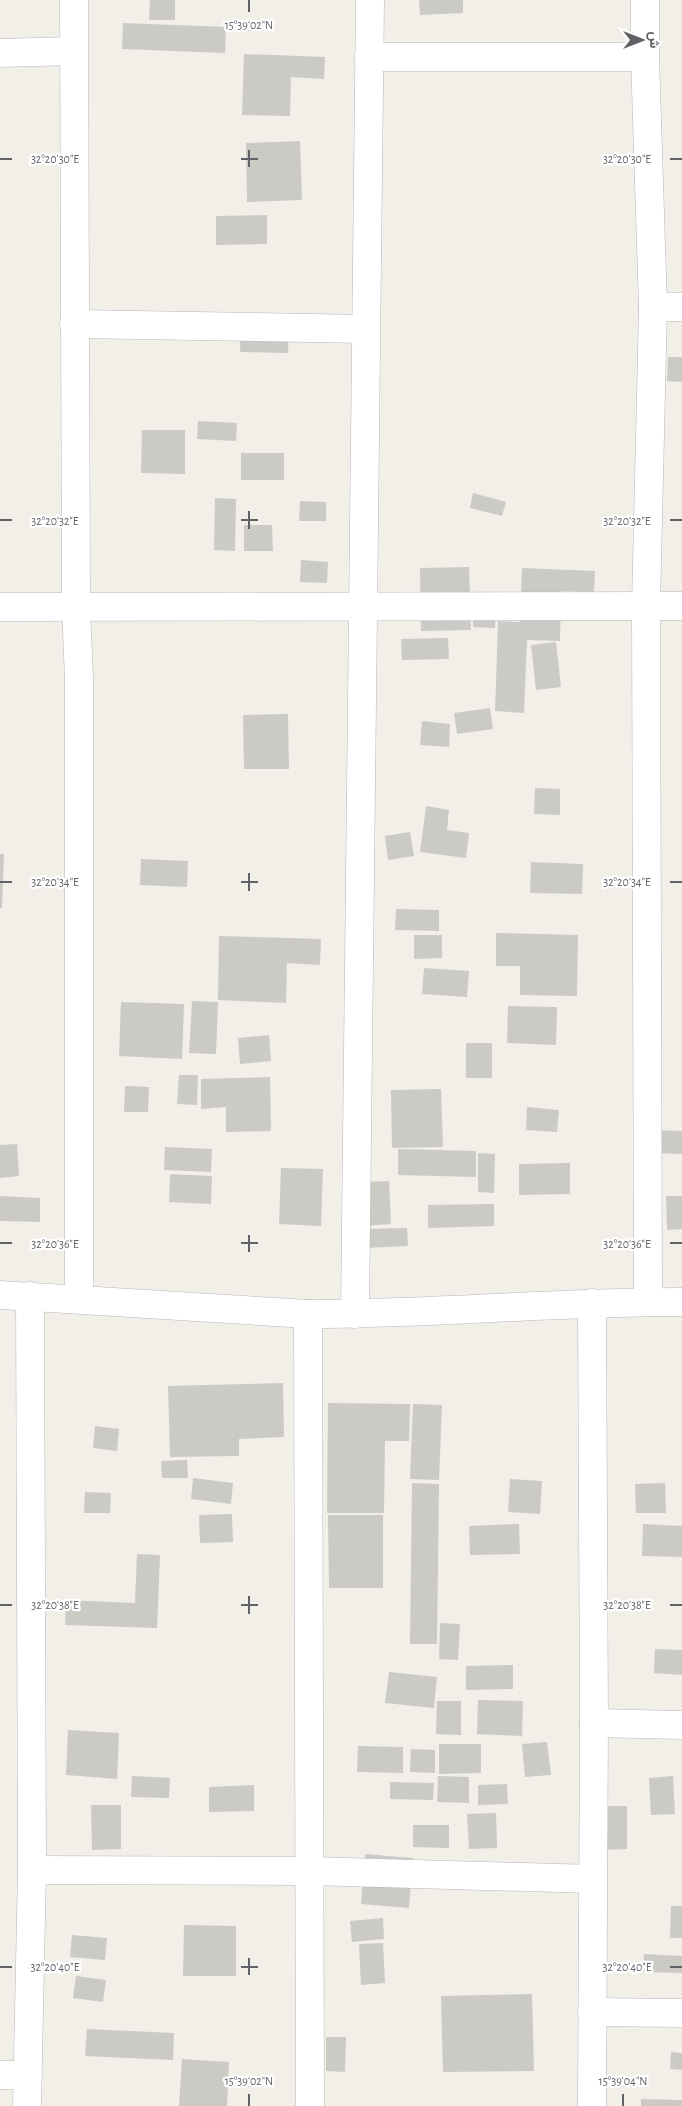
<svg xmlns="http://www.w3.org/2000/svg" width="682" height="2106" font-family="'Alegreya Sans',Vazirmatn,sans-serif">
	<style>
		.building { fill: #cccac5 }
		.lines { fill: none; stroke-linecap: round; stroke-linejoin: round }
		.minor-casing { stroke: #b5b8bc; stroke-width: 29 }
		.minor { stroke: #fff; stroke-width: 28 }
		.ticks { fill: none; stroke: #5f6368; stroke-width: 2 }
		.ticks-label { font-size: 12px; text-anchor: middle; fill: #5f6368; stroke: #fff; stroke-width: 4.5; stroke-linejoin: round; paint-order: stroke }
	</style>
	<rect width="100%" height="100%" fill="#f1efe8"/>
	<!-- building -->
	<g class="building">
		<path d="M150,0H175V20H149Z"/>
		<path d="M419,0H463V13L420,15Z"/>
		<path d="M123,23L226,27L225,53L122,49Z"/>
		<path d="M244,54L325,57L324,79L291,77L290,116L242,115Z"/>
		<path d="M300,141L302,200L247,202L246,143Z"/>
		<path d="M267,215V244L216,245V216Z"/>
		<path d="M241,324L289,325L288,353L240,352Z"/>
		<path d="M668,357H682V382L667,381Z"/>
		<path d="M198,421L237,423L236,441L197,439Z"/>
		<path d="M142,430H185V474L141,473Z"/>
		<rect x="241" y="453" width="43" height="27"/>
		<path d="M473,493L506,502L502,516L470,508Z"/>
		<path d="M215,498L236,499L235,551L214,550Z"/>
		<path d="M300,501L326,502V521H299Z"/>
		<path d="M244,525H272L273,551H244Z"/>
		<path d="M301,560L328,562L327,583L300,582Z"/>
		<path d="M469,567L471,630L421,631L420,568Z"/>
		<path d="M522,568L595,571L594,592L561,591L560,641L527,640L524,713L495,711L498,621L520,622Z"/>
		<path d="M473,598H496L495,628L473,627Z"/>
		<path d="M448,638L449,659L402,660L401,639Z"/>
		<path d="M556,642L561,687L536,690L531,645Z"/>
		<path d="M490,708L493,729L457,734L454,713Z"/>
		<path d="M288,714L289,769H244L243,715Z"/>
		<path d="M422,721L450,724L449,747L420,745Z"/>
		<path d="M535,788L560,789V815L534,814Z"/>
		<path d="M426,806L449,810L447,830L469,833L466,858L420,852Z"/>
		<path d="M410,832L414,856L388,860L385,836Z"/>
		<path d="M0,854H4L2,908H0Z"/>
		<path d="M141,859L188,861L187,887L140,885Z"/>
		<path d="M531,862L583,864L582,894L530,893Z"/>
		<path d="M396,909L439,910V931L395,930Z"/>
		<path d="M496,933L578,935L577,996L520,995V966H496Z"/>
		<path d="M414,935H442V958L414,959Z"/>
		<path d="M219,936L321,939L320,965L287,963L286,1003L218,1000Z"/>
		<path d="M424,968L469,971L467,997L422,994Z"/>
		<path d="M192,1001L218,1002L216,1054L189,1053Z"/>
		<path d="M121,1002L184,1004L182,1059L119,1056Z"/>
		<path d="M508,1006L557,1007L556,1045L507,1043Z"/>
		<path d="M269,1035L271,1061L240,1064L238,1038Z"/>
		<rect x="466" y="1043" width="26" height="35"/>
		<path d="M179,1075H198L197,1105L177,1104Z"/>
		<path d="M270,1077L271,1131L226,1132V1107L201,1109V1079Z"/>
		<path d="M125,1086L149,1087L148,1112H124Z"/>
		<path d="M441,1089L443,1147L392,1148L391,1090Z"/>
		<path d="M527,1107L559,1110L557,1132L526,1130Z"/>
		<path d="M653,1130L682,1131V1154L652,1153Z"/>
		<path d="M17,1144L19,1176L0,1178V1145Z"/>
		<path d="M165,1147L212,1149L211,1172L164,1170Z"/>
		<path d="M398,1149L476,1151V1177L398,1175Z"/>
		<path d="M478,1153L495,1154L494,1193L478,1192Z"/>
		<path d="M570,1163V1194L519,1195V1164Z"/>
		<path d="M281,1168L323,1169L321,1226L279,1224Z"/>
		<path d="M170,1174L212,1176L211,1204L169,1202Z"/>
		<path d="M389,1181L391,1224L365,1226L362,1182Z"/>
		<path d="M0,1196L40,1198V1222L0,1221Z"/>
		<path d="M666,1196H682V1229L667,1230Z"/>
		<path d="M494,1204V1226L428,1228V1205Z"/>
		<path d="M407,1228L408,1246L364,1248L363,1229Z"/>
		<path d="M283,1383L284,1437L239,1439V1456L170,1457L168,1386Z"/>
		<path d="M328,1403L410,1404L409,1441H385L384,1513H327Z"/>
		<path d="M413,1404L442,1405L439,1480L410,1479Z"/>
		<path d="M95,1426L119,1429L117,1451L93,1448Z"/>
		<path d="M187,1460L188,1478H162L161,1461Z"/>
		<path d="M193,1478L233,1483L231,1504L191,1499Z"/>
		<path d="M510,1479L542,1481L540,1514L508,1512Z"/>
		<path d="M412,1483L439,1484L437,1644H410Z"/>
		<path d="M665,1483L666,1513H636L635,1484Z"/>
		<path d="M85,1492L111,1493L110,1513H84Z"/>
		<path d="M232,1514L233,1542L200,1543L199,1515Z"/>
		<path d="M328,1515H383V1588H329Z"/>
		<path d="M519,1524L520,1554L470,1555L469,1526Z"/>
		<path d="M643,1524L682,1526V1557L642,1556Z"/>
		<path d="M137,1554L160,1555L157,1628L65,1625L66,1600L135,1603Z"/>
		<path d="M440,1623L460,1624L458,1660L439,1659Z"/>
		<path d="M655,1649L682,1650V1675L654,1673Z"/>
		<path d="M513,1665V1689L466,1690V1666Z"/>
		<path d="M389,1672L437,1677L434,1708L385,1703Z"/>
		<path d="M478,1700L523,1701L522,1736L477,1734Z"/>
		<path d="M437,1701H461V1735L436,1734Z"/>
		<path d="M68,1730L119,1733L117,1779L66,1775Z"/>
		<path d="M547,1742L551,1775L525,1777L522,1744Z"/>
		<path d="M439,1744H481V1773L439,1774Z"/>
		<path d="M358,1746L403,1747V1773L357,1772Z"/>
		<path d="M411,1749L435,1750V1773L410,1772Z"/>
		<path d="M132,1776L170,1778L169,1798L131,1797Z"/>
		<path d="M438,1776L469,1777V1803L437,1802Z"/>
		<path d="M673,1776L675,1814L651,1815L649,1778Z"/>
		<path d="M390,1782L434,1783L433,1800L390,1799Z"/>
		<path d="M507,1784L508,1804L478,1805V1785Z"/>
		<path d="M254,1785V1811L209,1812V1787Z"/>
		<path d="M91,1805H121V1849L92,1850Z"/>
		<path d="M602,1806H627V1849L603,1850Z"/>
		<path d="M496,1813L497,1848L469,1849L467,1814Z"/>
		<path d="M413,1825H449V1848L413,1847Z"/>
		<path d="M365,1854L413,1858L409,1908L361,1904Z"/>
		<path d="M671,1906H682V1938H670Z"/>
		<path d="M383,1918L384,1939L352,1942L350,1921Z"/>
		<path d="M184,1925L236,1926V1976H183Z"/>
		<path d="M72,1935L107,1938L105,1960L70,1957Z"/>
		<path d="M383,1943L385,1983L361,1985L359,1944Z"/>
		<path d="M644,1954L682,1956V1973L643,1972Z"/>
		<path d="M76,1976L106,1980L103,2002L73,1998Z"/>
		<path d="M532,1994L534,2071L443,2072L441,1996Z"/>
		<path d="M87,2029L174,2033L173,2060L85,2056Z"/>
		<path d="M326,2037H346L345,2072L326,2071Z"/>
		<path d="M671,2052L682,2053V2070L670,2069Z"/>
		<path d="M182,2059L229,2062L227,2106H179Z"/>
		<path d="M641,2099L682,2100V2106H641Z"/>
	</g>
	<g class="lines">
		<!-- minor casing -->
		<g class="minor-casing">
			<g id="minor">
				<path d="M74,0L76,607L79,679V1299"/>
				<path d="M645,0V57L653,307L646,606L648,1302"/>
				<path d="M0,53L73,51"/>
				<path d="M369,57H645"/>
				<path d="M653,307H682"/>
				<path d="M74,324L366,329"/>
				<path d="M0,607L682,606"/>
				<path d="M0,1295L308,1314C432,1314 557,1302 682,1302"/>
				<path d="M308,1314L310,2106"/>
				<path d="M355,1314L370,0"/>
				<path d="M594,1723L682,1725"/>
				<path d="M32,1870L310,1871L593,1879"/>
				<path d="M592,2012L682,2013"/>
				<path d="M0,2075H28"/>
				<path d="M27,2106L32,1870L30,1296"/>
				<path d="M592,2106L594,1723L592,1303"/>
			</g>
		</g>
		<!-- minor -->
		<use href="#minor" class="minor"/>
	</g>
	<!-- ticks -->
	<path class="ticks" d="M249,0V12M249,150V167M0,159H12M241,159H258M670,159H682M249,511V529M0,520H12M241,520H258M670,520H682M249,873V891M0,882H12M241,882H258M670,882H682M249,1235V1252M0,1243H12M241,1243H258M670,1243H682M249,1596V1614M0,1605H12M241,1605H258M670,1605H682M249,1958V1975M0,1967H12M241,1967H258M670,1967H682M249,2094V2106M623,2094V2106"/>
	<g class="ticks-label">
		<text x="249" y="29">15°39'02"N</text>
		<text x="627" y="163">32°20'30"E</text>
		<text x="55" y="163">32°20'30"E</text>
		<text x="55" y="525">32°20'32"E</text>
		<text x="627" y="525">32°20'32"E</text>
		<text x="627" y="886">32°20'34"E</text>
		<text x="55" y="886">32°20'34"E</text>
		<text x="627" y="1248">32°20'36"E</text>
		<text x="55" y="1248">32°20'36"E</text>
		<text x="627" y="1609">32°20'38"E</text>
		<text x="55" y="1609">32°20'38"E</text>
		<text x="627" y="1971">32°20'40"E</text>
		<text x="55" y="1971">32°20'40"E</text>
		<text x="249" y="2085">15°39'02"N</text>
		<text x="623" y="2085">15°39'04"N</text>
	</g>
	<!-- north arrow -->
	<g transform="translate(642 40) rotate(90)" stroke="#ffffff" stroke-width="4" paint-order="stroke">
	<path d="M0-4L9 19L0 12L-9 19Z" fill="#5f6368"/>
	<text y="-8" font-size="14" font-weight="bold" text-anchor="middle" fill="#5f6368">ش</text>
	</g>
</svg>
